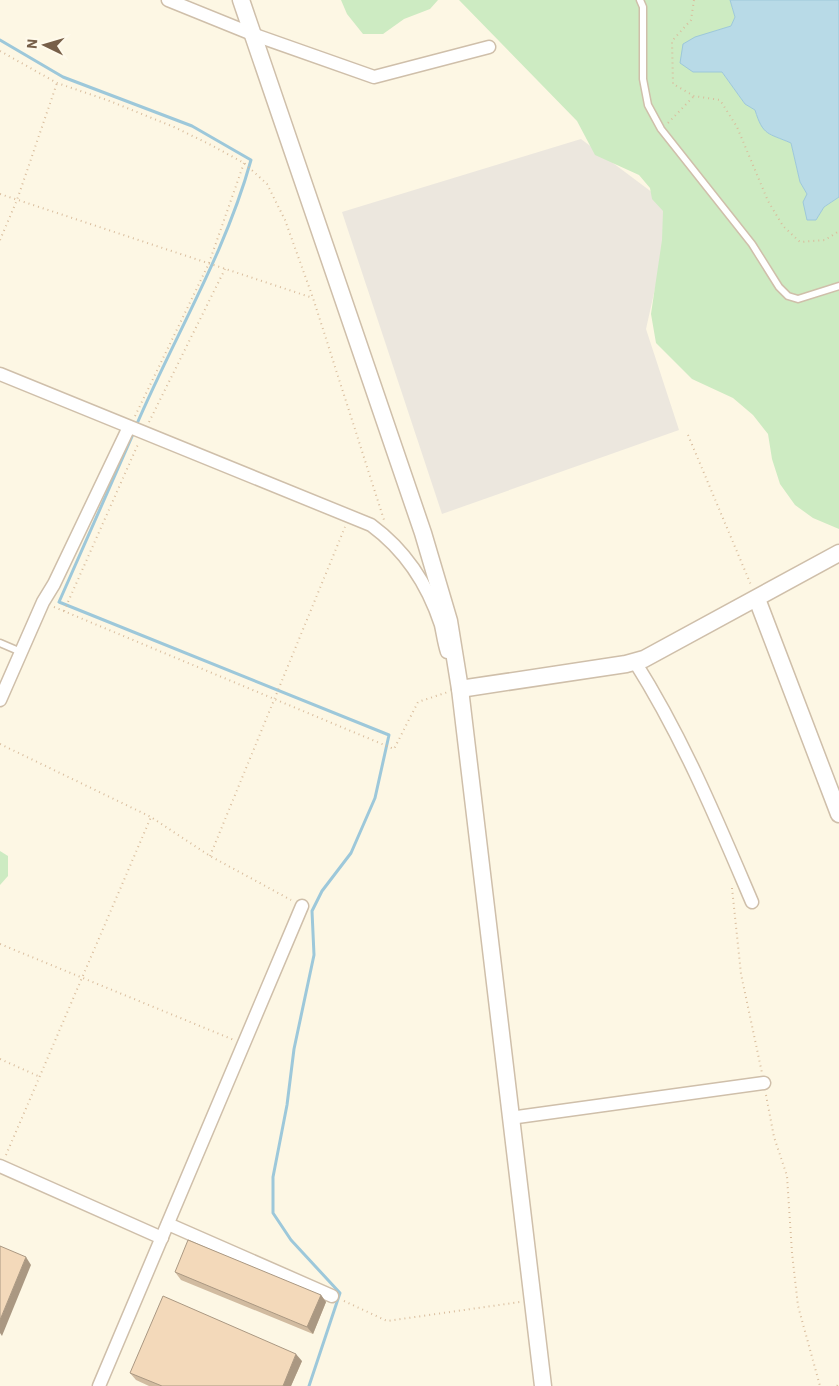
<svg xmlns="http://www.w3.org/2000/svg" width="839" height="1386" font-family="'IBM Plex Sans',sans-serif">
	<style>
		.industrial { fill: #ece7de }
		.green { fill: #cdebc2 }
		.water { fill: #b8dae7; stroke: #9dc8da }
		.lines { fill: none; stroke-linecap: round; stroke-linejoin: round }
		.stream { stroke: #9dc8da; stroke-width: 3 }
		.service-casing { stroke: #cfbfaa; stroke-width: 9 }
		.minor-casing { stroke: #cfbfaa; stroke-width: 15 }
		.tertiary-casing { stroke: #cfbfaa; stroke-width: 19 }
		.path { stroke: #d9bd9d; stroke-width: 2; stroke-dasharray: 1 4; stroke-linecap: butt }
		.service { stroke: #fff; stroke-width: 6 }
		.minor { stroke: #fff; stroke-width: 12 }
		.tertiary { stroke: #fff; stroke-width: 16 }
		.wall { fill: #d1bba0 }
		.shaded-wall { fill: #aa9882 }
		.building { fill: #f3d9ba; stroke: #aa9882 }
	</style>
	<rect width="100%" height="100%" fill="#fdf7e4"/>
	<!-- industrial -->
	<path class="industrial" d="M581,139L673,208L646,329L679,430L442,514L342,212Z"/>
	<!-- green -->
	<g class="green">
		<path d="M341,0H438L430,9L404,19L383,34H363L347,14Z"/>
		<path d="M459,0H730L735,17L731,26L715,31L693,72H722L745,104L755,110C763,134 769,134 791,143L800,182L807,194L816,220L824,207L839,197V529L813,518L795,505L780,484L772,459L768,434L753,415L733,398L692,379L656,343L651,314L662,240L663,211L652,199L650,188L639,175L595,155L577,121Z"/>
		<path d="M0,851L8,856V876L0,885Z"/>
	</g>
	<!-- water -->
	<path class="water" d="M730,0H839V197L824,207L816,220H807L803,202L807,194L800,182L791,143C768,133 763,136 755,110L745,104L722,72H693L680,63L683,44L695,37L731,26L735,17Z"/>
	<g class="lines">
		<!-- stream -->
		<g class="stream">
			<path d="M0,40L63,77L192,126L251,160C225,254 174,337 136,426"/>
			<path d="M134,432L59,602L389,735L375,798L351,853L322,891L312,911L314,955L294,1049L287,1105L273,1177V1213L291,1240L340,1293L309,1386"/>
		</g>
		<!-- service casing -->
		<g class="service-casing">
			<g id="service">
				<path d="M640,0L643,7V79L648,105L661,129L752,244L779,287L788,296L798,299L839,286"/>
				<path d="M0,643L21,652"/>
			</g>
		</g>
		<!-- minor casing -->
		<g class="minor-casing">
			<g id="minor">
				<path d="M168,0L252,34L374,77L489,47"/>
				<path d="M0,374L371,525C405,550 428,585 441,625C443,634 444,643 447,652"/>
				<path d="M635,662C683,738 717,820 752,902"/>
				<path d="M0,700L43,602L54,584L129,427"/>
				<path d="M510,1118L764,1083"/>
				<path d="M0,1166L162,1238"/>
				<path d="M168,1224L332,1296"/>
				<path d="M99,1386L302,906"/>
			</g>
		</g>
		<!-- tertiary casing -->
		<g class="tertiary-casing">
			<g id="tertiary">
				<path d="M241,0L423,533L449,621L460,689L543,1386"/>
				<path d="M757,599L839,814"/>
				<path d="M460,689L626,664L644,659L839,553"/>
			</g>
		</g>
		<!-- path -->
		<g class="path">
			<path d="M694,0L691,20L672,41L673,84L694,96L720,100L737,127L768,201L783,226L800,242L825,240L839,231"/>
			<path d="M0,51L57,83L107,100L174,127L211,145L244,163L267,184L285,220L313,298L384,520"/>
			<path d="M668,123L694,96"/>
			<path d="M0,194L313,298"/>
			<path d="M0,240L17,200L57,83"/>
			<path d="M135,416L209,263L244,163"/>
			<path d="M149,422L225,269"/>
			<path d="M688,435L751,585"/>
			<path d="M54,607L394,749L418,702L448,692"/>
			<path d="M64,611L139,442"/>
			<path d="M0,744L151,817L210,856L291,900"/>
			<path d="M210,856L345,527"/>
			<path d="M732,888L741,974L762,1073"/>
			<path d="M0,944L234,1040"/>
			<path d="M0,1059L38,1076"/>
			<path d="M766,1095L774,1137L787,1176L792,1253L798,1306L820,1386"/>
			<path d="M6,1155L151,817"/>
			<path d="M344,1301L387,1321L520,1302"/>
			<path d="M837,1386L839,1384"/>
		</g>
		<!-- service -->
		<use href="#service" class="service"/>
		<!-- minor -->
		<use href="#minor" class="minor"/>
		<!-- tertiary -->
		<use href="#tertiary" class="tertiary"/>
	</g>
	<!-- wall -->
	<g class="wall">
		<path d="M175,1272L321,1295L326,1302L313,1334L181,1280Z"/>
		<path d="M302,1361L291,1386H149L136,1380L130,1373Z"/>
	</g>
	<!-- shaded-wall -->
	<g class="shaded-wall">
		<path d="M26,1257L31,1265L2,1336L0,1333V1320Z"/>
		<path d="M321,1295L326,1302L313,1334L307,1327Z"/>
		<path d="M296,1354L302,1361L291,1386H283Z"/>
	</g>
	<!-- building -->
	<g class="building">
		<path d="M188,1240L321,1295L307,1327L175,1272Z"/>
		<path d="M0,1246L26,1257L0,1320Z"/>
		<path d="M163,1296L296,1354L283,1386H162L130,1373Z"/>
	</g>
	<!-- north arrow -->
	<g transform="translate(45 45) rotate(275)" stroke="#fffaeb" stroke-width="4" paint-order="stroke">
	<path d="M0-4L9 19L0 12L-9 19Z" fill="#775f48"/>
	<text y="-8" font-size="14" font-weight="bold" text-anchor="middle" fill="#775f48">N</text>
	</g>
</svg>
